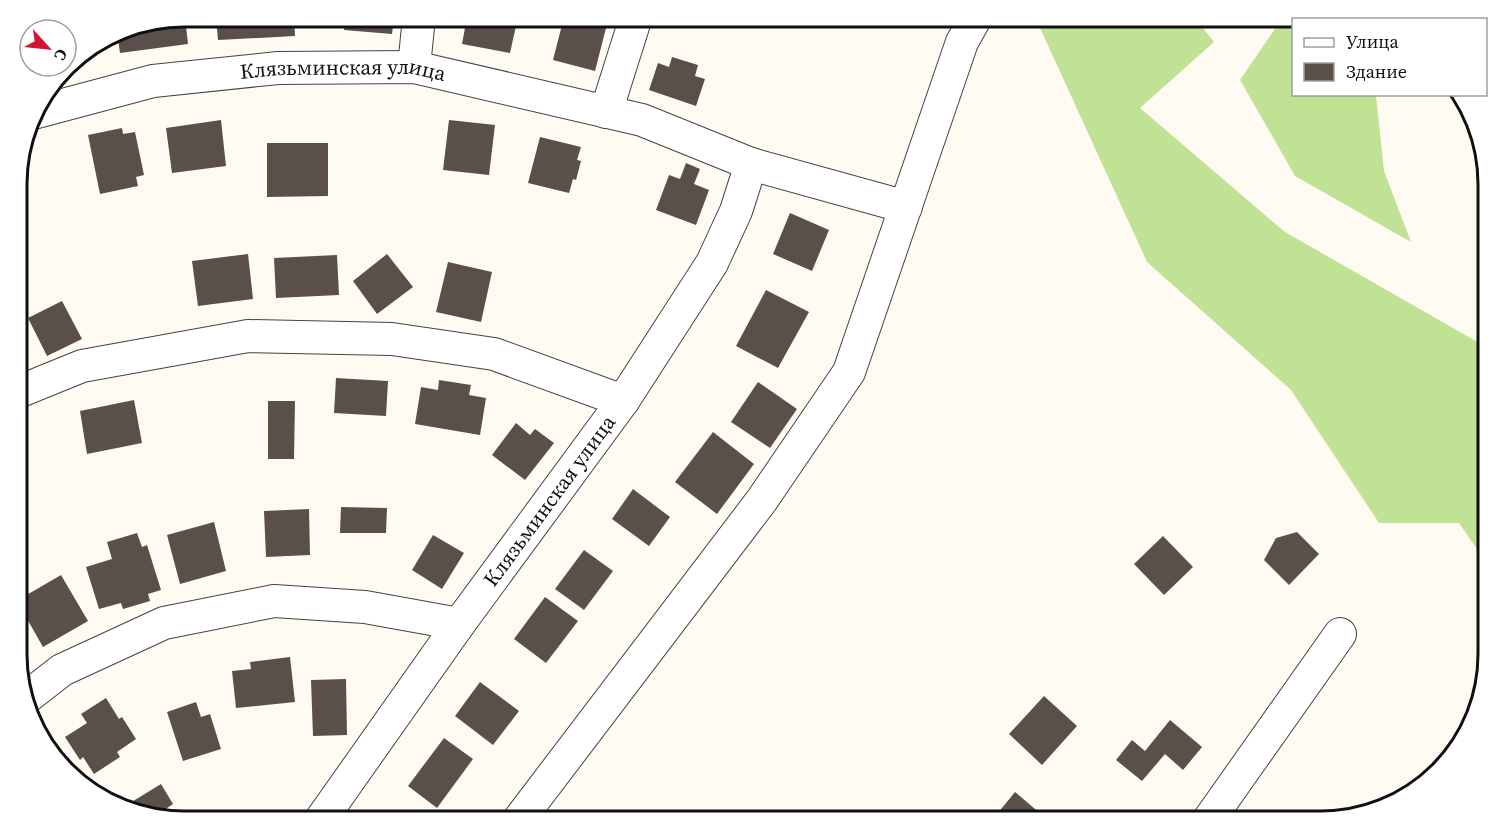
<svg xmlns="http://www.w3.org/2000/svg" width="1505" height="838" font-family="'Source Serif 4',serif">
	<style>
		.forest { fill: #bfe294 }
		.building { fill: #5a4f4b }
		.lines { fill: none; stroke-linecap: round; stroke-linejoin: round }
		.minor-casing { stroke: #434343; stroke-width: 34 }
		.minor { stroke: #fff; stroke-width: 32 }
		.labels { text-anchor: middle; stroke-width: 6; stroke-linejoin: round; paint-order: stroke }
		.street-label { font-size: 21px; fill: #101010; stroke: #fff }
		.rim { fill: none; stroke: #101010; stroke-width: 3 }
	</style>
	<rect width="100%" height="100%" fill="#fffbf3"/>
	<!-- forest -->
	<g class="forest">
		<path d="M1035,17H1149L1152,19L1163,17H1194L1214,42L1140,108L1285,232L1488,348V565L1459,523H1379L1291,390L1147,262Z"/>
		<path d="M1283,17H1322L1333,19L1294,20V94L1376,95L1384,171L1411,242L1295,176L1240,80Z"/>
	</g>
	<!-- building -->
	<g class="building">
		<path d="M185,17L188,44L120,53L117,31L120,29Z"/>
		<path d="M216,17H294L295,36L218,40Z"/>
		<path d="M345,17H394L392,34L344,30Z"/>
		<path d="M467,17H518L510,53L462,44Z"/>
		<path d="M564,17L606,28L595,71L553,60Z"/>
		<path d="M672,57L698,65L695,76L705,79L696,106L649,90L658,63L669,67Z"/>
		<path d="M221,120L226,166L172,173L166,128Z"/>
		<path d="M449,120L495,125L489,175L443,170Z"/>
		<path d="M122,128L123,134L135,132L144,175L136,177L138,186L100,194L88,135Z"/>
		<path d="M540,137L581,147L577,160L581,161L576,180L573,179L569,193L528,183Z"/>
		<path d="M267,143H328V196L267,197Z"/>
		<path d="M686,163L700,169L694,184L709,190L696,225L656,210L669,175L680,179Z"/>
		<path d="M790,213L829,230L812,271L773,254Z"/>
		<path d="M248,254L253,299L198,306L192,261Z"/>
		<path d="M387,254L413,287L377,314L353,281Z"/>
		<path d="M337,255L339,295L276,298L274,258Z"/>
		<path d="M448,262L492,272L481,322L436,312Z"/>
		<path d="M766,290L809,312L778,368L736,346Z"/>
		<path d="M62,301L82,339L47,356L28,318Z"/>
		<path d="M336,378L388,381L386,416L334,413Z"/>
		<path d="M439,380L471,385L469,395L486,398L480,435L415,424L421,387L438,390Z"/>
		<path d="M758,382L797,409L770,448L731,422Z"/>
		<path d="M134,400L142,443L87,454L80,411Z"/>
		<path d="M268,401H295L294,459H268Z"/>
		<path d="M516,423L530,435L535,429L554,443L525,480L492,455Z"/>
		<path d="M713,432L754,464L717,514L675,482Z"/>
		<path d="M633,489L670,517L649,546L612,519Z"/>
		<path d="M341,507L387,508L386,533H340Z"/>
		<path d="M309,509L310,555L266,557L264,511Z"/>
		<path d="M214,522L226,571L180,584L167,535Z"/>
		<path d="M1297,532L1319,554L1289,585L1264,560L1276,538Z"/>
		<path d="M137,533L142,547L147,545L161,590L148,594L150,601L123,609L121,603L99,609L86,567L112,559L107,542Z"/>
		<path d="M433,535L464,553L442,589L412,570Z"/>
		<path d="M1163,536L1193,567L1164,595L1134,564Z"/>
		<path d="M584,550L613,571L584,610L555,589Z"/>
		<path d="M61,575L88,621L43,647L18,603V600Z"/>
		<path d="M545,597L578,621L546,663L514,639Z"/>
		<path d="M290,657L295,702L236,708L232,671L251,669L250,662Z"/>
		<path d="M346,679L347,735L313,736L311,680Z"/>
		<path d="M480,682L519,711L493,745L455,716Z"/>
		<path d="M1044,696L1077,726L1042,765L1009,734Z"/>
		<path d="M106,698L119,719L122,717L136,739L117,752L120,757L94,774L83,757L80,760L65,737L87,723L81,714Z"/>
		<path d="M196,702L201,717L210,714L221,749L183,761L167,712Z"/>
		<path d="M1170,720L1202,747L1183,770L1165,754L1142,781L1116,760L1132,740L1145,751Z"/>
		<path d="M444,738L473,759L437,808L408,786Z"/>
		<path d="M161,784L173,804L157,815L133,808L130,803Z"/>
		<path d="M1015,792L1049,821H995L993,819Z"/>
		<path d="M392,812L407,821H386Z"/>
	</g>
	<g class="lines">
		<!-- minor casing -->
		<g class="minor-casing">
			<g id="minor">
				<path d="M414,67L419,17"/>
				<path d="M606,112L636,17"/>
				<path id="s1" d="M33,113L153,81L278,68L414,67L642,120L751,164L906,207"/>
				<path d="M18,392L82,366L248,336L392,339L494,354L623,401"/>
				<path d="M26,698L62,670L164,623L274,601L365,607L459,624"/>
				<path id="s2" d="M320,821L459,624L623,401L712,263L736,211L751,164"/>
				<path d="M518,821L762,500L849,372L962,42L976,17"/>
				<path d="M1208,821L1340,634"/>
			</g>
		</g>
		<!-- minor -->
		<use href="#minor" class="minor"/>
	</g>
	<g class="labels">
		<!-- street labels -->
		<g class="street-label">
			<text dy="7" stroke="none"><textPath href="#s1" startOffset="315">Клязьминская улица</textPath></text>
			<text dy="7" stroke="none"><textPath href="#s2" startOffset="394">Клязьминская улица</textPath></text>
		</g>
	</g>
	<!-- crop -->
	<path d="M0 0H1505V838H0ZM184 27H1321A157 157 0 0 1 1478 184V654A157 157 0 0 1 1321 811H184A157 157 0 0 1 27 654V184A157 157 0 0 1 184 27Z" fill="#fff" fill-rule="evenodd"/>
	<path class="rim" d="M184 27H1321A157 157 0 0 1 1478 184V654A157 157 0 0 1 1321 811H184A157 157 0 0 1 27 654V184A157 157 0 0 1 184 27Z"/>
	<!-- legend -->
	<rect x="1292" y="18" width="195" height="78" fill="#ffffff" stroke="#9f9f9f" stroke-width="1.5"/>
	<rect x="1304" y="38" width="30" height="9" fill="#ffffff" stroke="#9f9f9f" stroke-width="1.5"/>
	<text x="1346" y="48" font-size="18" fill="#101010">Улица</text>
	<rect x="1304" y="63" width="30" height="18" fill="#5a4f4b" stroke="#9f9f9f" stroke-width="1.5"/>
	<text x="1346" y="78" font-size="18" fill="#101010">Здание</text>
	<!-- north arrow -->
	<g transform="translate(48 48) rotate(117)"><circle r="28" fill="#ffffff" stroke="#9f9f9f" stroke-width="1.5"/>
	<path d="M0-4.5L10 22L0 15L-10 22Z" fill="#d11632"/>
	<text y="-9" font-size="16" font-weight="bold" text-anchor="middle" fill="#101010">С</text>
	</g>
</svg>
